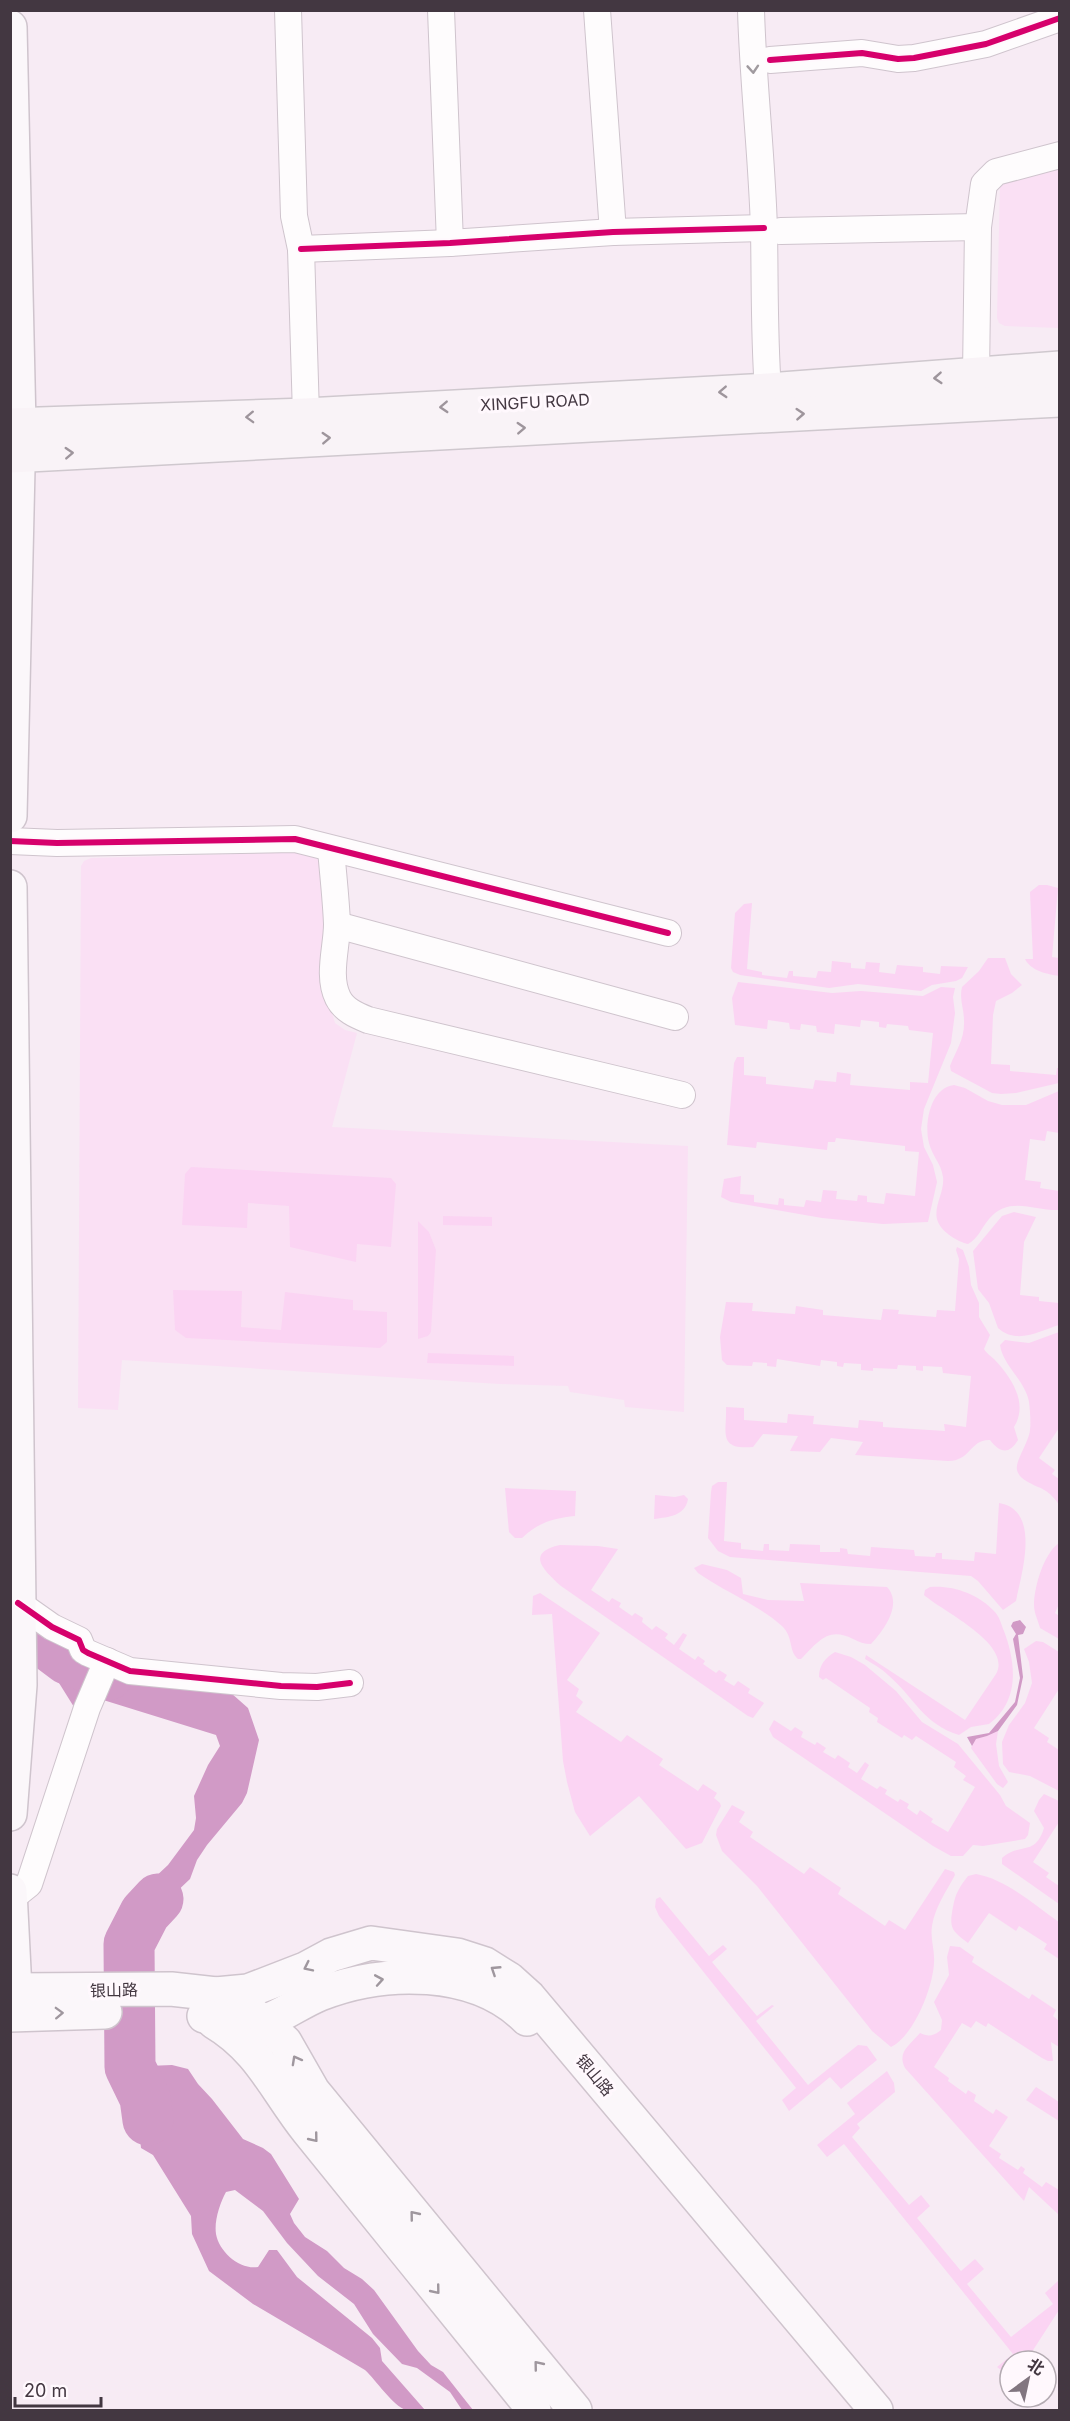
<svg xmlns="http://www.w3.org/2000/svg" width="1070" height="2421" font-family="Inter,'Noto Sans SC',sans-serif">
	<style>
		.built { fill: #fae0f4 }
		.green { fill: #fbd4f3 }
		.water { fill: #d19ac6 }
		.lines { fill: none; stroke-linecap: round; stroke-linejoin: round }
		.river { stroke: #d19ac6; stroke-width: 51 }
		.street-casing { stroke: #cfc4cd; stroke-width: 28 }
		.secondary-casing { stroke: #cfc4cd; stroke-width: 36 }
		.primary-casing { stroke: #cfc8ce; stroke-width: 36 }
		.street { stroke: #fefcfd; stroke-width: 26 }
		.secondary { stroke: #fbf7fa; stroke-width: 33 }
		.primary { stroke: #f9f3f7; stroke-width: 33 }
		.cycleway-casing { stroke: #fff8fd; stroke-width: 10 }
		.cycleway { stroke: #d6006c; stroke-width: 6 }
		.oneway { stroke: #a09a9f }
		.oneway2 { stroke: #9e959c }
		.oneway3 { stroke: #9f979e }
		.labels { text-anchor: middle; stroke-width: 6; stroke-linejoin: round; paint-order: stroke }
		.street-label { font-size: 16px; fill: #433741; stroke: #fff8fd }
	</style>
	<rect width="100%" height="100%" fill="#f7ebf4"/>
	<!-- built -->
	<g class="built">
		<path d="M1059,166V328L1005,326L999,323L997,318L1000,186L1004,181Z"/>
		<path d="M310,852L321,853L324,945L330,1006L335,1023L345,1030L357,1033L332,1127L688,1146L684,1412L625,1407L624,1400L570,1392L568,1386L499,1384L122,1360L118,1410L78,1408L81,866L84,861L91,858Z"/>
	</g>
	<!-- green -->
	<g class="green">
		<path d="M1039,885H1047L1058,888L1052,957L1059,958V976C1047,974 1031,971 1025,959H1033L1030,892Z"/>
		<path d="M752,903L747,969L762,972V975L787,978L789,971H793V976L816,978L818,971L831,972L832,961L851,963V968L865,969L866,962L880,963L879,972L895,974L897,965L923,967V972L940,974L941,966L968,967L962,978L956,981L932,985L921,991L858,984L829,988L740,975L733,972L731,968L735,913L744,904Z"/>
		<path d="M988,958H1005L1011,974L1022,985L1012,993L996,1001L993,1015L991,1064L1010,1065V1071L1056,1075L1057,1068H1059V1083L1016,1093L1001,1094L992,1093L951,1071L950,1066C956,1050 965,1039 964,1020C964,1008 959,1000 962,987L979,971Z"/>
		<path d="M738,982L832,993L861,991L923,996L941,987L955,988L953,997L955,1013L951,1043L924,1109L921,1129L924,1147L933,1165L937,1182L928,1222L883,1224L822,1218L731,1202L721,1197L724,1179L741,1176L740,1194L754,1195V1202L778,1205L779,1198L784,1199V1205L804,1207L806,1200L821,1202L823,1190L837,1191L836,1199L857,1201L858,1195L867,1196V1202L884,1204L886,1193L915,1196L919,1152L905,1151V1146L836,1138L835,1142H828L827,1150L757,1142L756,1148L727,1145L734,1063L737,1057H744V1075L766,1077V1084L813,1089L815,1080L836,1082L837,1072L851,1074L850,1085L910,1090V1082L928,1083L933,1033L909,1030L908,1026L887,1024L886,1028L879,1027V1022L861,1020L860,1027L835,1024L834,1034L817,1032L816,1026L801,1024L800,1030L790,1029L789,1023L768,1020L767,1029L735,1025L732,998Z"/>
		<path d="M954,1085L965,1088L988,1101L1002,1105H1026L1059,1091V1133L1047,1131L1045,1141L1030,1139L1025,1180L1041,1182L1040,1188L1059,1191V1210C1034,1211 1009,1195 989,1219C982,1227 978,1239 968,1244C958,1242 942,1232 938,1222C932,1208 945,1192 943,1177C941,1163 932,1156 929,1143C924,1124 930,1088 954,1085Z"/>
		<path d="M191,1167L391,1178L396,1184L391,1247L357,1244L356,1262L290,1247L289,1206L248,1203L247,1228L182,1225L185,1174Z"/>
		<path d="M1014,1212L1036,1217L1024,1242L1020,1295L1039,1297V1301L1059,1303V1325C1039,1331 1017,1345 998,1328L989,1303L978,1289L973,1251L1002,1216Z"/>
		<path d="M443,1216L492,1217V1226L443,1225Z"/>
		<path d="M418,1221L429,1232L436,1250L431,1332L428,1336L418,1339Z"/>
		<path d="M957,1247L963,1250L969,1267L971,1285L979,1303V1317L990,1335L984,1349C987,1354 990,1355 994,1359C1011,1377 1029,1403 1014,1427L1018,1440C1009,1455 1000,1453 990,1440C970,1439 971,1461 948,1461L855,1455L863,1442L831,1438L820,1452L790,1451L798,1436L763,1434L753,1447C717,1450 727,1432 726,1407L744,1408V1420L787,1423L788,1414L814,1416L813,1424L858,1428L859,1420L883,1422V1427L945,1431L944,1424L966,1427L971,1376L943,1373L942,1367L923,1366V1371L916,1370V1366L898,1365L897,1369L873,1368V1371L861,1370V1364L844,1363L843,1367L837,1366V1362L821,1360L820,1366L777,1359L776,1367L767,1366V1363L753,1362L752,1366L727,1365L722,1360L720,1337L726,1302L753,1303L752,1311L795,1314L796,1306L823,1310V1315L881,1320L883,1309L899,1310L898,1314L936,1317L937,1310L955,1311L959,1259L956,1250Z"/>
		<path d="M173,1290L242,1291L241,1327L281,1330L285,1292L353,1300V1310L387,1312V1342L380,1348L186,1338L175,1330Z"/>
		<path d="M1059,1332V1428L1039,1458L1055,1470L1052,1474L1059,1479V1505C1056,1500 1052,1495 1046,1491C1037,1485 1020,1482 1017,1470C1015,1461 1029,1442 1030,1430C1031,1422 1030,1410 1029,1402C1025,1380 1003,1366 1000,1345L1005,1340L1029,1343Z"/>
		<path d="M428,1353L514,1356V1366L427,1363Z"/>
		<path d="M718,1482H727L724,1541L741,1543V1549L763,1551L764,1544H769V1550L789,1551L790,1544L820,1545V1552H840V1548L847,1549L848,1554L870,1556L871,1547L914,1550L915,1556L935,1557L936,1553H942V1559L974,1561L975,1552L996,1554L999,1503C1042,1510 1021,1575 1016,1601L1003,1610L978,1581L971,1576L730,1557L718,1551L708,1538L711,1492L712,1486Z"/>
		<path d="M505,1488L576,1491L575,1516C554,1518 537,1523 522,1538H515L509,1532Z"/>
		<path d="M655,1495L675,1497L684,1495L688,1499C685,1516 669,1517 654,1519Z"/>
		<path d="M1059,1543V1604L1055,1613L1059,1616V1639L1040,1628C1038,1620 1034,1613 1034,1605C1034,1587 1044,1553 1059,1543Z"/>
		<path d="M560,1545L598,1546L618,1549L591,1590L609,1602L612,1598L621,1603L619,1607L632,1616L635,1613L643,1618L642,1622L652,1630L656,1626L668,1634L665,1638L674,1645L683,1633L687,1635L679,1649L695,1660L698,1656L705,1661L703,1664L716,1673L719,1670L727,1675L724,1680L734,1686L738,1681L750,1689L748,1693L764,1703L753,1718L748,1716L561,1586C545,1571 524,1553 560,1545Z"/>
		<path d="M702,1564L727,1570L741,1578L743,1594L768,1600L804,1601L800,1583L887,1587C903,1604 884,1630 871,1644C864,1644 859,1642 853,1639C828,1626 818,1642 801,1659H798C788,1650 794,1638 782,1626C757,1604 725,1592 698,1573L694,1568Z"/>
		<path d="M930,1587C953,1585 978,1594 994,1611C1000,1617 1001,1624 1004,1631C1016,1663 1020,1701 989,1724L971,1727L959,1735C923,1724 914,1697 888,1675C881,1668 873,1664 865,1659L866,1655L965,1720L996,1674C1013,1644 942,1611 924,1595L925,1590Z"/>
		<path d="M540,1593L600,1633L567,1680L579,1689L576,1696L583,1702L576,1712L621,1742L627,1735L663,1759L659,1765L698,1791L703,1784L717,1793L714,1798L720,1803L721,1806L702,1843L686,1849L639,1796L590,1836L575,1812L567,1782L563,1761L552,1614L532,1615L533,1596Z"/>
		<path d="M1036,1641L1043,1642L1059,1652V1689L1034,1728L1049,1738L1047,1742L1059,1750V1791L1030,1776L1009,1772L1003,1764L1002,1742L1009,1725L1025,1703L1032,1683L1029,1662L1024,1649Z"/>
		<path d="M835,1652L851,1657L865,1665L896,1691L922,1722L958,1744L1000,1795L1006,1806L1030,1823L1028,1835L1025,1839L983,1846L973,1845L963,1856H951L933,1846L773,1737L769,1729L774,1720L791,1731L795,1727L803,1732L801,1737L815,1745L817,1742L826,1748L823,1752L835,1759L838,1755L850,1763L848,1767L857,1773L865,1762L869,1765L861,1779L877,1789L880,1786L887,1790L885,1794L898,1802L900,1799L909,1804L907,1808L917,1815L920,1810L933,1819L931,1822L948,1832L975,1787L963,1780L966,1776L954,1767L956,1762L916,1736L912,1740L904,1735L902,1738L877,1722L878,1718L869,1712L870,1708L826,1678L823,1680L819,1677C819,1665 825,1658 835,1652Z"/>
		<path d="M998,1731L996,1744L999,1766L1008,1782L1003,1788L997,1784L971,1748L975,1739L987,1736Z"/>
		<path d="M1044,1794L1059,1801V1822L1033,1862L1049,1873L1046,1877L1059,1886V1904L1002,1864V1858C1020,1842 1035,1857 1044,1828L1034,1811L1039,1800Z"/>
		<path d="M732,1805L745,1812L739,1822L753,1832L750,1837L804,1874L810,1867L841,1888L838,1894L885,1926L889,1920L905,1930L945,1869L954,1872L955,1875C946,1892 935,1907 932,1926C930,1939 935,1950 934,1963C933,1987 914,2036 891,2047L872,2031L757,1886L722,1851L716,1835L717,1829Z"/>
		<path d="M976,1874C1006,1879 1034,1905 1059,1922V1959L1044,1949L1047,1944L1019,1926L1016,1931L989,1913L968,1943C951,1930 949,1928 953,1907C955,1894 960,1886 968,1876Z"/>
		<path d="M660,1897L709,1956L723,1945L727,1949L712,1962L757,2016L772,2005L774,2006L756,2021L808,2085L858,2045L867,2046L877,2060L841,2089L830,2077L789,2111L782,2100L796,2088L659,1916L655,1907L656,1899Z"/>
		<path d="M950,1946L960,1947L974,1957L972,1962L1029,1999L1032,1994L1056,2010L1053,2016L1059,2021V2047L1051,2042L1053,2061H1048L1042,2058L988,2023L986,2027L976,2021L971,2028L962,2023L934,2067L949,2078L948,2081L966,2094L968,2090L976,2095L974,2101L993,2114L996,2109L1008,2117L989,2146L1001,2154L999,2158L1018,2170L1021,2166L1025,2169L1023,2173L1042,2187L1046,2182L1059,2190V2215L1029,2187L1024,2201L905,2068C897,2052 909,2046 920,2033C928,2037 934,2036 941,2030L942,2020L934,2002L949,1975L947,1957Z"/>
		<path d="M887,2071L894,2083L895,2092L857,2124L860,2128L852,2137L909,2205L921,2195L930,2206L917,2218L961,2271L975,2259L984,2269L967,2284L1011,2337L1053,2304L1045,2293L1059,2280V2310L1026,2361H1010V2377L997,2367L1013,2354L844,2144L827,2157L817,2145L855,2114L847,2103Z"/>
		<path d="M1036,2087L1059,2102V2121L1026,2100Z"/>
	</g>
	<!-- water -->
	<g class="water">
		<path d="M1020,1620L1026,1627L1023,1634L1018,1635L1023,1677L1017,1705L998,1731L987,1736L976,1739L972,1746L967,1737L989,1733L1015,1702L1020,1678L1013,1639L1016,1634L1011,1626L1013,1622Z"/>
		<path d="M46,1635L99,1661L74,1707L59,1683L44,1666Z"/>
		<path d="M123,1677L231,1693L248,1708L259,1740L247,1793L242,1803L207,1845L197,1860L190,1879L152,1915L139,1947L145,1960H116L110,1955L106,1945L113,1943L121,1933L137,1894L168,1865L194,1830L196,1818L194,1796L208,1765L220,1746L216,1735L100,1699L107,1684Z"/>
		<path d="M116,2043L148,2066L172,2065L188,2069L198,2084L212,2099L243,2139L263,2148L271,2154L299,2199L290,2214L294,2223L305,2237L327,2251L344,2268L362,2279L374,2290L418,2351L431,2365L443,2372L473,2410H462L450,2392L417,2368L402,2364L373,2334L354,2304L318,2276L287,2243L263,2211L235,2190L226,2192C220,2203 214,2221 216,2234C219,2252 240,2270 258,2267L269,2250H277L297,2277L372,2338L380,2348L382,2361L425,2410C420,2411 411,2412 406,2410C393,2406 376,2380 365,2370L253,2304L209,2271L192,2234L191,2216L153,2155L141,2148C139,2111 122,2079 116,2043Z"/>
	</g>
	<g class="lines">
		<!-- river -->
		<g class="river">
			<path d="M10,1616L67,1659L108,1675"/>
			<path d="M148,2120L145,2098L130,2067L129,1944L145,1913L158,1899"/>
		</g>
		<!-- street casing -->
		<g class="street-casing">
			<g id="street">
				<path d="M288,10L294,216L301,249L306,415"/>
				<path d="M441,10L450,243"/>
				<path d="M597,10L613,232"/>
				<path d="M751,10C753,84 762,157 764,230C765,284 764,337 768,390"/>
				<path d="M770,60L862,53L898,59L914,58L986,44L1060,18"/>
				<path d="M781,231L978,227"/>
				<path d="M301,249L450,243L613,232L764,228"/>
				<path d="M976,375L978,227L984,184L996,172L1060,155"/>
				<path d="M10,841L57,843L295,839L668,933"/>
				<path d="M331,849C333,874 336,899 337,924C337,947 327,976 338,998C344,1010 356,1015 368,1020L682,1095"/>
				<path d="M337,925L675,1017"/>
				<path d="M18,1603L52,1627L79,1640L83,1650L88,1653L130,1671L281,1686L317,1687L350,1683"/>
				<path d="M11,1893L19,1892L29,1884L87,1708L107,1661"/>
			</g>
		</g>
		<!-- secondary casing -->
		<g class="secondary-casing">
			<g id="secondary">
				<path d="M10,27L19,425L10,816"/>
				<path d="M10,887L20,1685L10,1814"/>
				<path d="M10,1891L15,1990L13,2011"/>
				<path d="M10,1990L171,1989L216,1994L243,2005L285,2042L313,2091L575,2410"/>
				<path d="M216,1994L248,1991L305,1969L331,1955L371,1943L457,1955L485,1964L509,1979L529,1997L876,2410"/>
				<path d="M10,2015L105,2012"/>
				<path d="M204,2016C219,2019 239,2028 254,2025C277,2020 298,2003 320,1994C384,1969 475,1967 527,2019"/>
				<path d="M214,2022C260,2049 276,2091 308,2131C383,2224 459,2317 534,2410"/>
			</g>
		</g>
		<!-- primary casing -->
		<g class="primary-casing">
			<g id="primary">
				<path d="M10,425L306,415L768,390L1060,368"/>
				<path d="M10,456L1060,400"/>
			</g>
		</g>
		<!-- street -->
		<use href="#street" class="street"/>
		<!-- secondary -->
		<use href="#secondary" class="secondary"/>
		<!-- primary -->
		<use href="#primary" class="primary"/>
		<!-- cycleway casing -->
		<g class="cycleway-casing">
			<g id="cycleway">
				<path d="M770,60L862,53L898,59L914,58L986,44L1060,18"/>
				<path d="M301,249L450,243L613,232L764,228"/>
				<path d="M10,841L57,843L295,839L668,933"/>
				<path d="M18,1603L52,1627L79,1640L83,1650L88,1653L130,1671L281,1686L317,1687L350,1683"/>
			</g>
		</g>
		<!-- cycleway -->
		<use href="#cycleway" class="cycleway"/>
	</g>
	<!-- one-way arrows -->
	<defs><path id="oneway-chevron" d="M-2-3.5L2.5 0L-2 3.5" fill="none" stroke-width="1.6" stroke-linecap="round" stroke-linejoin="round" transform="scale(1.5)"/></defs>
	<use class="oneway" href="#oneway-chevron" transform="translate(753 69) rotate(86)"/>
	<g class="oneway2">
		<use href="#oneway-chevron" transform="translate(938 378) rotate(176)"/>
		<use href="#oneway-chevron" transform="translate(723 392) rotate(177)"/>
		<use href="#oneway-chevron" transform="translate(444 407) rotate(177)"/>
		<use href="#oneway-chevron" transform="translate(800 414) rotate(-4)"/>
		<use href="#oneway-chevron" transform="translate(250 417) rotate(178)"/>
		<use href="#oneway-chevron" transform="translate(521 428) rotate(-3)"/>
		<use href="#oneway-chevron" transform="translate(326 438) rotate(-3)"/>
		<use href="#oneway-chevron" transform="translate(69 453) rotate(-3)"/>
	</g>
	<g class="oneway3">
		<use href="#oneway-chevron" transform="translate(308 1967) rotate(154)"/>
		<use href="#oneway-chevron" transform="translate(495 1970) rotate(-147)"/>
		<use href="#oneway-chevron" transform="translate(379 1980) rotate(-10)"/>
		<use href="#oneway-chevron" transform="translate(59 2013) rotate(-2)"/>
		<use href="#oneway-chevron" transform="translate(296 2060) rotate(-119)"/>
		<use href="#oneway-chevron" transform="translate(314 2138) rotate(51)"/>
		<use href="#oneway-chevron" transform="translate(414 2215) rotate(-129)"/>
		<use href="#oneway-chevron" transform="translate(436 2290) rotate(51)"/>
		<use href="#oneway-chevron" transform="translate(538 2365) rotate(-129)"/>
	</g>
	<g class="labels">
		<!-- street labels -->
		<g class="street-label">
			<text transform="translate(535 402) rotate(-3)" y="6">XINGFU ROAD</text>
			<text transform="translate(114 1990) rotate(-1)" y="6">银山路</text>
			<text transform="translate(595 2075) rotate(50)" y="6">银山路</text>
		</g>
	</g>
	<!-- border -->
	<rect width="1070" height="2421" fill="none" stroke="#433741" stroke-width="24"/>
	<!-- north arrow -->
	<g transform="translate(1028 2379) rotate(33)"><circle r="28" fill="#fff8fd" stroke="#b4abb2" stroke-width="1.5"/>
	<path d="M0-4.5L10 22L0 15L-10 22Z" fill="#827680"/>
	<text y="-9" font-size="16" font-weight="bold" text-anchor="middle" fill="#433741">北</text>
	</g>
	<!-- scale -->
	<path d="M15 2397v9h86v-9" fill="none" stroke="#433741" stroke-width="3"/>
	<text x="24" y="2397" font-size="18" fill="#433741" stroke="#fff8fd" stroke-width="4.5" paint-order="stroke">20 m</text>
</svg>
